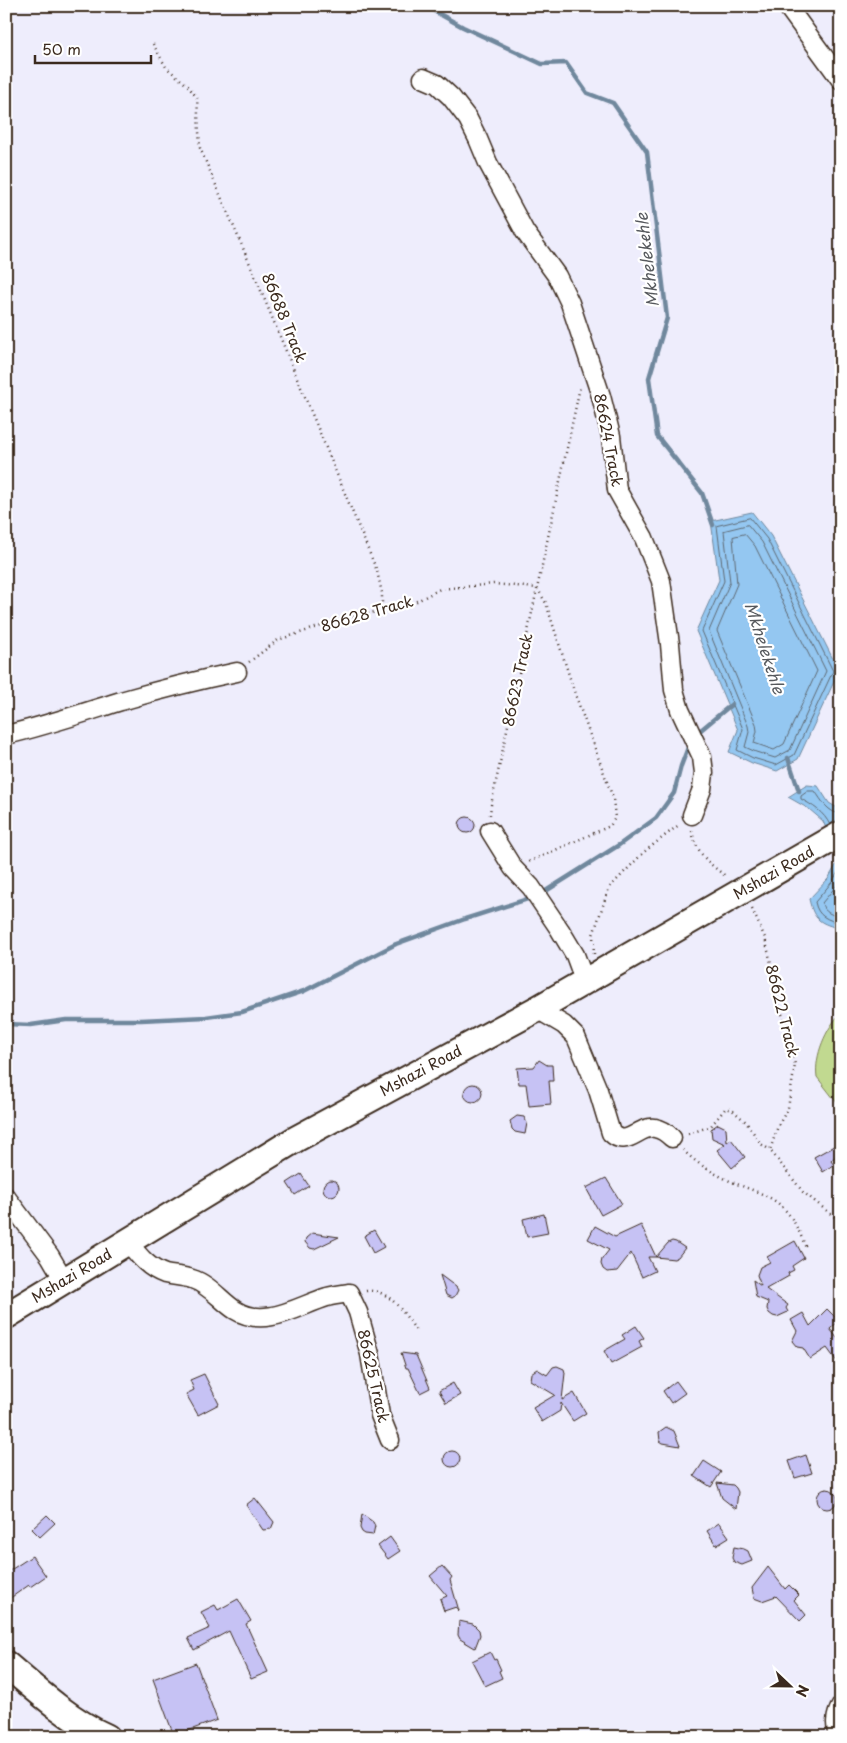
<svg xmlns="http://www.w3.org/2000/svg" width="847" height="1743" font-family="'Playpen Sans',sans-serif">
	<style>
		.green { fill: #c1d990; stroke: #7e8257 }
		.water { fill: #94c7f1; stroke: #70889d }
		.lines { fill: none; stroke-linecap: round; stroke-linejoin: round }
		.shore { stroke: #5f6972; stroke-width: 1 }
		.stream { stroke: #70889d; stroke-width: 4.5 }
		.building { fill: #c6c2f4; stroke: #3b2a1e }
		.street-casing { stroke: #3b2a1e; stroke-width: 21 }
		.secondary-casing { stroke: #3b2a1e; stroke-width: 29 }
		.path { stroke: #3b2a1e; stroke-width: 2.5; stroke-dasharray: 1 4; stroke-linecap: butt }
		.street { stroke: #fff; stroke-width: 18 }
		.secondary { stroke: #fff; stroke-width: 25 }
		.labels { text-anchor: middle; stroke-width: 4.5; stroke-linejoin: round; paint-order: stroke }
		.street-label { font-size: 15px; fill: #3b2a1e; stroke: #fff }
		.water-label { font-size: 16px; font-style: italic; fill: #56595d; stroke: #fff }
	</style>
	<rect width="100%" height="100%" fill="#eeedfc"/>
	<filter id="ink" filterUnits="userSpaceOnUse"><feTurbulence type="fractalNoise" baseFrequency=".02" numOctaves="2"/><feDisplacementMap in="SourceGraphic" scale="10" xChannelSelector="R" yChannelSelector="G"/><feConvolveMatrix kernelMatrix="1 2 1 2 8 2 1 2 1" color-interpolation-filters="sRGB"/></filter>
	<g filter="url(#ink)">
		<!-- green -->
		<path class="green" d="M841,1013V1108L817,1077C814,1056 826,1028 841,1013Z"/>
		<!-- water -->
		<g class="water">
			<path d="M752,512L771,536L839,671L798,759L777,771L752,763L729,752L738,730L696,631L719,580L711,521Z"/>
			<path d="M807,785L818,786L829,803L841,810V929C820,923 814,921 809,899L828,879L839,860L823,821L809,809L788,797Z"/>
		</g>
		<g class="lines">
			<!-- shore -->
			<g class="shore">
				<path d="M750,518L767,539L833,671L794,755L776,765L753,758L737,750L743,729L702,631L724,581L717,526Z"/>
				<path d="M748,525L762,542L826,671L790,750L775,758L756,752L745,747L749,732L748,726L709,631L730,582L724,531Z"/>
				<path d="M745,534L755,546L817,671L784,744L774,750L754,743L757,731L756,724L717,631L737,584L733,537Z"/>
				<path d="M830,825C824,812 812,805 801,799V796L808,791H815C822,801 828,813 841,814"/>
				<path d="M841,867L832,882L815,902C818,917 827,919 841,924"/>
				<path d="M841,880L822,903C824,913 832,915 841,917"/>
			</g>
			<!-- stream -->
			<g class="stream">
				<path d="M425,6L463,27L542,64L566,63L587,93L613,103L647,152L667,318L649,378L657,436L702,493L713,525"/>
				<path d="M696,734L732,704"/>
				<path d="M788,758L799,791"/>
				<path d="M541,894L619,845L656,818L674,793L681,766L690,742"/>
				<path d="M6,1024L31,1025L66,1020H141L206,1017L242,1012L304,991L396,944L465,919L534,897"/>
			</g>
		</g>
		<!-- building -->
		<g class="building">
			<circle cx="467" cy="825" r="8"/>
			<path d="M539,1060L547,1065H552L553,1081H549L551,1104L529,1106L526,1084H519L517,1068L534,1067Z"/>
			<circle cx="473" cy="1093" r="9"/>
			<path d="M517,1116L524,1117L527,1123L525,1134L515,1132L512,1129L510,1121Z"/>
			<path d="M718,1124L726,1128L727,1142L731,1139L745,1157L732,1168L717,1150L725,1144L712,1138L711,1129Z"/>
			<path d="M841,1142V1150L831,1161L834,1165L823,1172L814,1157Z"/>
			<path d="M301,1174L309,1186L295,1195L287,1183Z"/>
			<path d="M606,1178L622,1204L601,1215L586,1188Z"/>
			<circle cx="331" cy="1188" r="8"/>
			<path d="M544,1214L548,1233L527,1237L523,1219Z"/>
			<path d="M641,1225L656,1257H648L655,1271L642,1277L631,1253L617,1271L607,1272L603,1269L601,1264L602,1259L609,1250L588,1239L595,1226L615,1237Z"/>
			<path d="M374,1230L384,1247L373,1253L364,1236Z"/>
			<path d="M312,1233L339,1237L314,1249L310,1248L305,1242L306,1238Z"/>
			<path d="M672,1241L676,1242L685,1248L678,1257L674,1259L656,1257L668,1243Z"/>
			<path d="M795,1241L804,1258L792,1266L794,1270L788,1273L789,1276L766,1289L788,1305L786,1308L788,1312L777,1317L773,1316L769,1313L767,1309L768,1302L756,1297L753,1280L761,1286L757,1275L760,1267L770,1262L767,1257Z"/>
			<path d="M440,1275L456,1287L458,1290L455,1296L452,1298L446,1295Z"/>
			<path d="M827,1309L839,1321L830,1329L841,1343V1367L827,1348L810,1359L803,1348L797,1347L792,1341L797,1331L791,1320L803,1313L810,1326Z"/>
			<path d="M636,1326L644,1338L639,1341L642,1347L611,1364L604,1351L625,1339L622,1335Z"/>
			<path d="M401,1353L416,1355L430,1388L420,1393L408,1368H406Z"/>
			<path d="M557,1366L564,1369L565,1373L562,1400L574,1393L586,1413L573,1421L561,1403L560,1411L542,1422L533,1408L555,1395L530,1380L531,1373L537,1369L547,1375L553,1367Z"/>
			<path d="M204,1374L219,1404L198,1415L186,1394L194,1390L190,1380Z"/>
			<path d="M676,1381L685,1393L671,1403L663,1391Z"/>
			<path d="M453,1383L460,1395L446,1403L439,1391Z"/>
			<path d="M666,1427L674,1431L680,1446L663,1443L660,1441L659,1432Z"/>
			<circle cx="452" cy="1459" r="8"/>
			<path d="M806,1455L812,1473L795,1478L789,1461Z"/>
			<path d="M704,1461L721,1472L711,1487L694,1476Z"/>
			<path d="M717,1483L733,1485L736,1488L738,1492L736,1509L722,1498Z"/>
			<circle cx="827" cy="1499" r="10"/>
			<path d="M255,1498L274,1522L271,1529L263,1530L246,1505Z"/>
			<path d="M362,1514L373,1522L375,1526L373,1535L365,1534L362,1532L360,1528Z"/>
			<path d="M47,1515L55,1523L40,1537L32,1529Z"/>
			<path d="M719,1523L729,1537L716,1545L707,1531Z"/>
			<path d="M390,1537L400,1551L388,1559L378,1546Z"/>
			<path d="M734,1547L744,1549L748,1551L752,1561L742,1565L734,1562L732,1558Z"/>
			<path d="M32,1556L46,1576L30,1587L29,1585L6,1601V1573Z"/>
			<path d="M442,1566L452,1577L450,1580L459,1611L456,1607L444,1611L440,1599L447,1596L430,1576Z"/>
			<path d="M768,1567L785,1589L789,1585L799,1595L794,1600L806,1615L800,1621L776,1596L762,1601L754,1598L752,1588Z"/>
			<path d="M238,1599L251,1621L246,1624L268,1672L251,1679L229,1631L194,1650L188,1638L210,1628L201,1612L215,1605L218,1610Z"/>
			<path d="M459,1621L473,1624L479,1630L480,1635L475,1648L460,1639L458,1635Z"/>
			<path d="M490,1652L494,1660L496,1659L501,1670L499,1671L502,1678L485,1686L472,1661Z"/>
			<path d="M196,1663L217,1720L174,1736L153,1679Z"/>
		</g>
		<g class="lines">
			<!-- street casing -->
			<g class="street-casing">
				<g id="street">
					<path d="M787,6L841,80"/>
					<path d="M423,78L437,84L451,97L468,119L478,139L488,163L525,232L557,276L570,303L601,396L611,436L617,490L644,538L661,581L670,644L674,690L680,710L702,757L704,773L702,789L692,815"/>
					<path d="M6,735C45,726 83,713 121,701C159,690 198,680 237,672"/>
					<path d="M490,831L513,868L531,887L560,930L575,955L585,982"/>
					<path d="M537,1009L564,1025L576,1037L598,1090L611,1133C627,1149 639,1125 655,1128C662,1129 667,1133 672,1138"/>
					<path d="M6,1197L50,1256L64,1280"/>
					<path d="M128,1242C139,1256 148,1268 165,1274C174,1276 183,1276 192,1279C209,1284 221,1301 235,1310C265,1329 298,1306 327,1297C334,1295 342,1294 349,1293L358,1312L370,1354L380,1415L390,1440"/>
					<path d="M838,1737C835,1725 835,1716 841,1706"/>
				</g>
			</g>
			<!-- secondary casing -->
			<g class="secondary-casing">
				<g id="secondary">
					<path d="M6,1316L296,1139L537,1009L841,834"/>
					<path d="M6,1664C35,1689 72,1722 107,1737"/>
				</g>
			</g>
			<!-- path -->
			<g class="path">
				<path d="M153,44L166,67L188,86L197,98L200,148L252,269L377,571L382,593V611"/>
				<path d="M249,662L278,640L337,621L413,603L440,589L494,584L537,588L546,603L575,694L613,798L615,818L610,826L528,862"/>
				<path d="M490,815L491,805L580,387"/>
				<path d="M692,831C696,853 710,865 727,877"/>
				<path d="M752,909L765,938L773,972L777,1002L788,1028L795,1065L788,1108L778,1126L770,1150L803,1192L841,1222"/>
				<path d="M594,954L593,935L609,888L644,852L680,824"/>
				<path d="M688,1134L711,1126L725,1109H731L746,1122L761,1144L770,1150"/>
				<path d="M683,1150C699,1166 721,1178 742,1186C755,1191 770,1196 780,1205C793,1216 800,1233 806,1248"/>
				<path d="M366,1291C390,1288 405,1315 417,1332"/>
			</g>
			<!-- street -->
			<use href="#street" class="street"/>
			<!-- secondary -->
			<use href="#secondary" class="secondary"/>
		</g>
	</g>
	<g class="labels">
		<!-- street labels -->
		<g class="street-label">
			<text transform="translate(284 318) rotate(68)" y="5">86688 Track</text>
			<text transform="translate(608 440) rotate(79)" y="5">86624 Track</text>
			<text transform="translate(367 614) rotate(-16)" y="5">86628 Track</text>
			<text transform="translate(518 680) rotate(-78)" y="5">86623 Track</text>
			<text transform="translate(774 873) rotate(-30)" y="5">Mshazi Road</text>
			<text transform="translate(782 1011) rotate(76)" y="5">86622 Track</text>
			<text transform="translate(421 1071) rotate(-28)" y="5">Mshazi Road</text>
			<text transform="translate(72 1276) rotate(-31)" y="5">Mshazi Road</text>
			<text transform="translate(373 1376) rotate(77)" y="5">86625 Track</text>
		</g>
		<!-- water labels -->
		<g class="water-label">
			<text transform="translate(647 260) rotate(-97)" y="6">Mkhelekehle</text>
			<text transform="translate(765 648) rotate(72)" y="6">Mkhelekehle</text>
		</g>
	</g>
	<!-- margin -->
	<rect width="847" height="1743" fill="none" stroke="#fff" stroke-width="25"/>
	<rect x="12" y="12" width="822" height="1718" fill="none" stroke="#3b2a1e" stroke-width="2" filter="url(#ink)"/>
	<!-- north arrow -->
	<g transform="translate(790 1686) rotate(112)" stroke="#ffffff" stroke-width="4" paint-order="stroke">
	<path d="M0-4L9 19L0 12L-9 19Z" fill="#3b2a1e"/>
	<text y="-8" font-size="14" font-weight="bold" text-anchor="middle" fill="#3b2a1e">N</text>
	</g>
	<!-- scale -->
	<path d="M35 55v8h116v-8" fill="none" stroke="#3b2a1e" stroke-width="2.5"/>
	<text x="42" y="55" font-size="15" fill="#3b2a1e" stroke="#ffffff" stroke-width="4" paint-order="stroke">50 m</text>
</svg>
